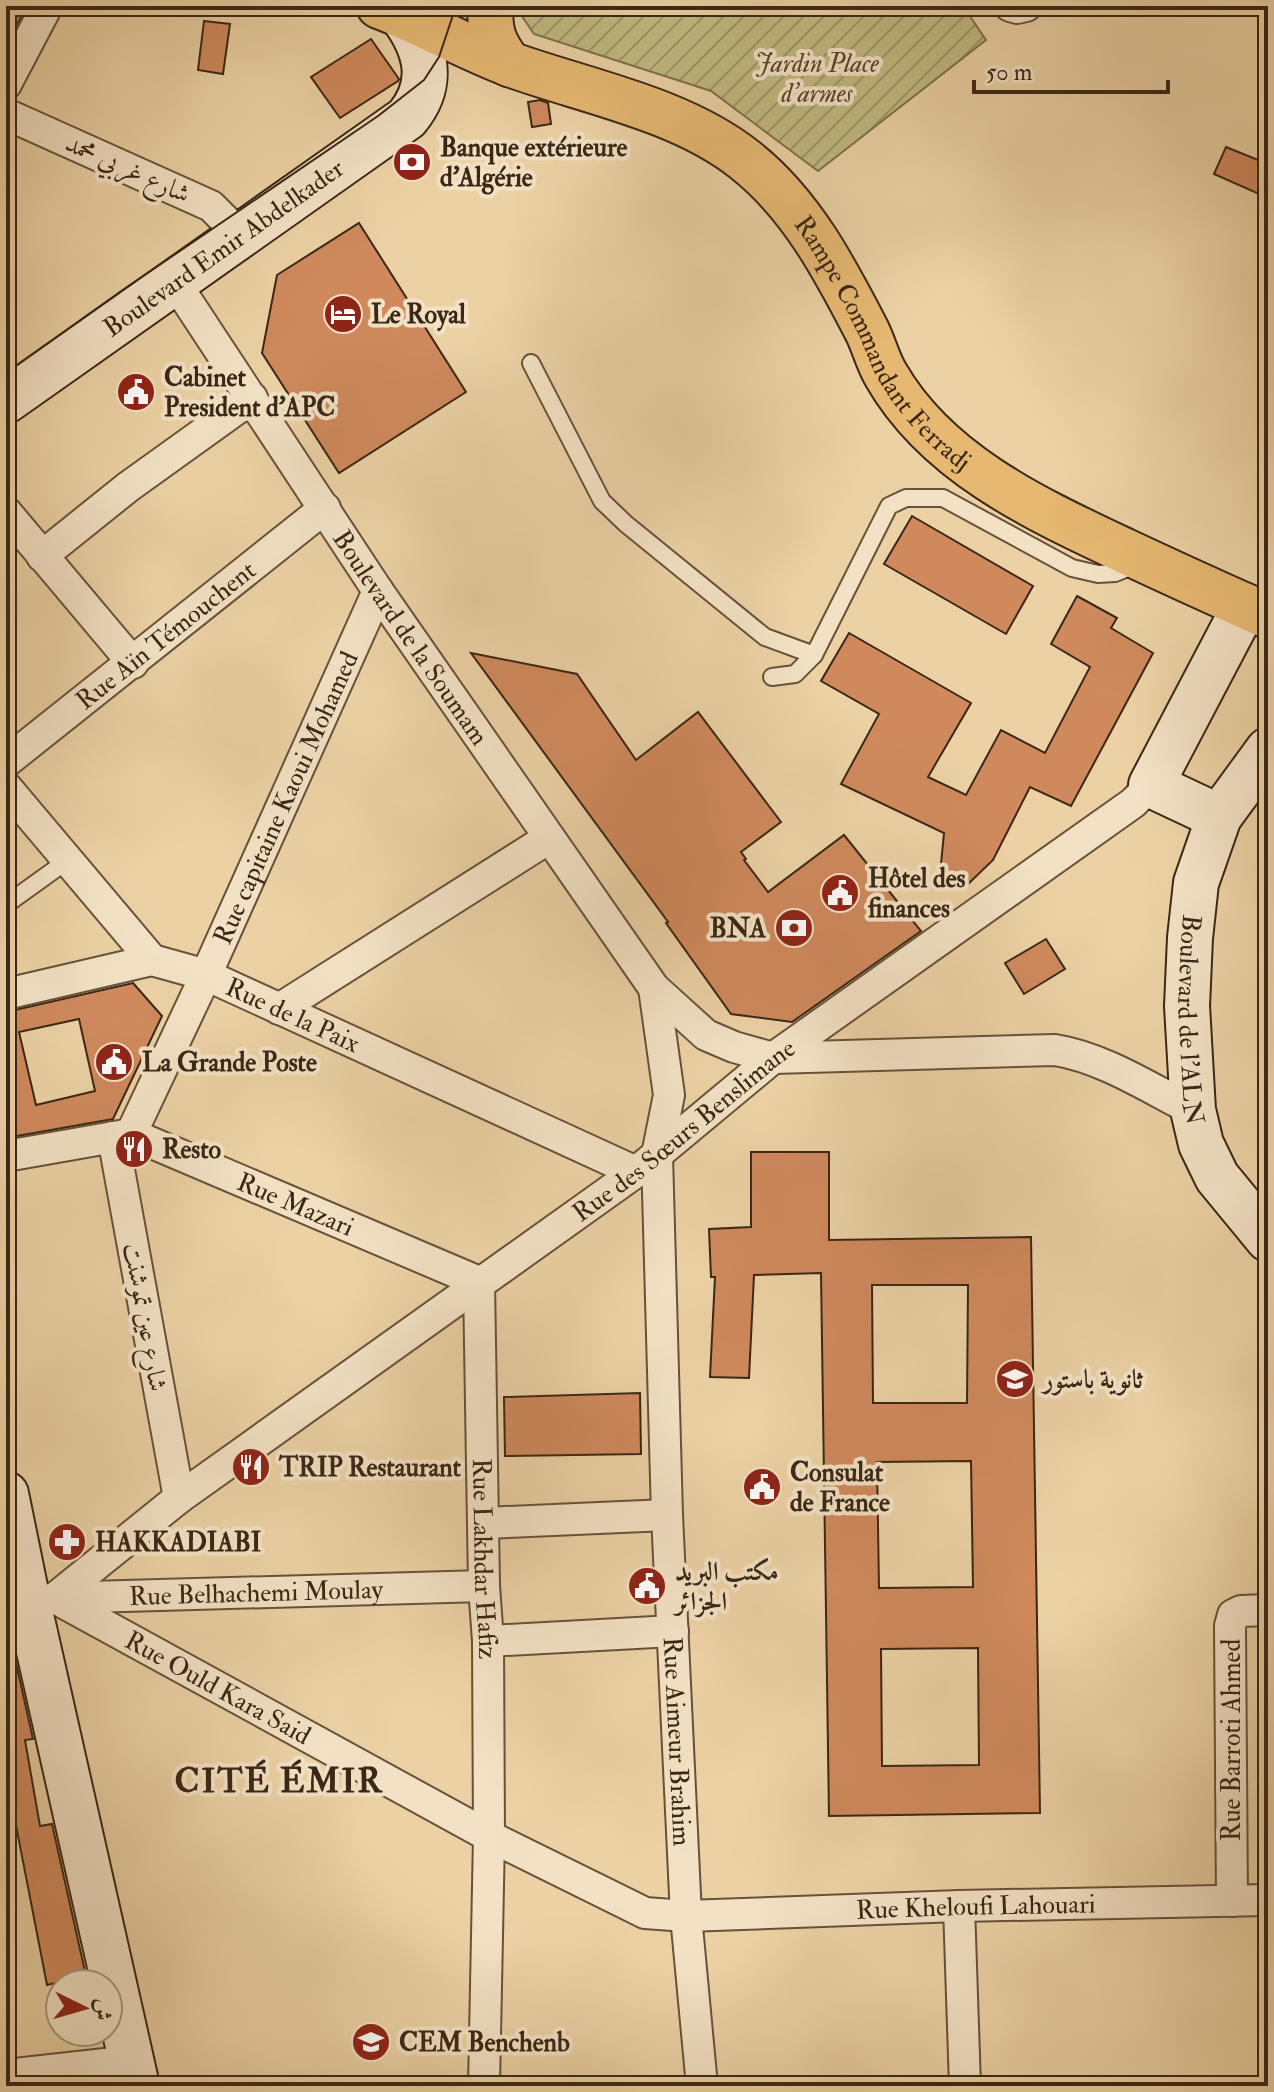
<svg xmlns="http://www.w3.org/2000/svg" width="1274" height="2092" font-family="'IM FELL Double Pica',Amiri,serif">
	<style>
		.garden { fill: url(#garden-furrows); stroke: #7d704b; stroke-width: 2 }
		.building { fill: #cf895d; stroke: #3a2716; stroke-width: 2; fill-rule: evenodd }
		.lines { fill: none; stroke-linecap: round; stroke-linejoin: round }
		.lane-casing { stroke: #66523a; stroke-width: 20 }
		.street-casing { stroke: #66523a; stroke-width: 34 }
		.secondary-casing { stroke: #3a2716; stroke-width: 48 }
		.primary-casing { stroke: #3a2716; stroke-width: 48 }
		.lane { stroke: #f2e1c4; stroke-width: 16 }
		.street { stroke: #f2e1c4; stroke-width: 30 }
		.secondary { stroke: #f2e1c4; stroke-width: 44 }
		.primary { stroke: #e6b872; stroke-width: 44 }
		.tram { stroke: #3a2716; stroke-width: 2 }
		.labels { text-anchor: middle; stroke-width: 8; stroke-linejoin: round; paint-order: stroke }
		.park-label { font-size: 26px; font-style: italic; fill: #55442b; stroke: #f2e1c4 }
		.poi-label { font-size: 26px; font-weight: bold; fill: #3a2716; stroke: #f2e1c4; text-anchor: start }
		.street-label { font-size: 26px; fill: #3a2716; stroke: #f2e1c4 }
		.district-label { font-size: 34px; font-weight: bold; letter-spacing: 2px; fill: #3a2716; stroke: #f2e1c4 }
	</style>
	<defs>
		<pattern id="garden-furrows" width="10" height="10" patternUnits="userSpaceOnUse" patternTransform="scale(2)"><rect width="10" height="10" fill="#c0b980"/><path d="M-1 1l2-2M0 10L10 0M9 11l2-2" fill="none" stroke="#9d9668"/></pattern>
	</defs>
	<rect width="100%" height="100%" fill="#ebd1a4"/>
	<filter id="stains"><feTurbulence type="fractalNoise" baseFrequency=".0025" numOctaves="4"/><feColorMatrix values="0 0 0 0 .2 0 0 0 0 .09 0 0 0 0 .02 0 0 0 .5 -.17"/></filter>
	<radialGradient id="worn" r=".72"><stop offset=".6" stop-color="#630" stop-opacity="0"/><stop offset="1" stop-color="#630" stop-opacity=".3"/></radialGradient>
	<!-- garden -->
	<path class="garden" d="M515,6H963L986,40L818,171L711,91L534,34Z"/>
	<!-- building -->
	<g class="building">
		<path d="M6,6H27L6,45Z"/>
		<path d="M204,21L230,24L223,74L198,70Z"/>
		<path d="M371,39L399,79L398,81L340,118L311,77Z"/>
		<path d="M540,100L548,103L551,124L532,127L528,102Z"/>
		<path d="M1226,147L1268,164V198L1214,174Z"/>
		<path d="M359,223L466,392L339,473L262,353L277,275Z"/>
		<path d="M912,516L1033,586L1006,634L884,564Z"/>
		<path d="M1077,596L1117,618L1111,628L1153,653L1071,806L1030,787L993,860L963,889L954,877L940,874L944,833L841,784L879,714L821,681L849,633L971,703L928,777L966,795L1001,730L1045,753L1090,667L1051,644Z"/>
		<path d="M471,653L577,674L636,760L698,712L781,822L741,852L746,859L744,860L768,892L844,835L921,931L792,1022L731,1014L666,923L668,922Z"/>
		<path d="M1046,939L1065,969L1024,994L1005,963Z"/>
		<path d="M133,983L162,1016L113,1119L6,1138V1012ZM79,1019L95,1091L36,1105L19,1032Z"/>
		<path d="M751,1152H829V1240L1031,1237L1040,1813L829,1816L821,1273L754,1275L749,1378L710,1377L715,1277H711L709,1229L751,1227ZM872,1285H968L967,1403H873ZM971,1461L973,1587L879,1588L877,1462ZM978,1648L979,1765L882,1766L881,1649Z"/>
		<path d="M640,1393L641,1454L505,1456L504,1397Z"/>
		<path d="M6,1618L33,1739L25,1740L40,1826L52,1824L86,1976L47,1985L14,1815L6,1817Z"/>
	</g>
	<g class="lines">
		<!-- lane casing -->
		<g class="lane-casing">
			<g id="lane">
				<path d="M531,363L602,501L626,524L765,637L814,655"/>
				<path d="M772,677L795,674L814,655L889,506L906,498H943L1072,568L1098,574L1115,573L1137,564"/>
				<path d="M6,901H11L68,860"/>
			</g>
		</g>
		<!-- street casing -->
		<g class="street-casing">
			<g id="street">
				<path d="M1010,6L1017,8L1026,6"/>
				<path d="M6,84L47,6"/>
				<path d="M6,114L211,206L241,236"/>
				<path id="s1" d="M174,281L378,591L654,988L706,1035L734,1047L773,1058L1055,1050C1104,1058 1149,1088 1193,1110"/>
				<path d="M6,512L133,663"/>
				<path d="M42,556L128,487L252,398"/>
				<path id="s2" d="M6,762L325,508"/>
				<path id="s3" d="M6,787L152,960L206,975L636,1172"/>
				<path id="s4" d="M654,988L669,1095L657,1155L667,1515L686,1916L702,2086"/>
				<path d="M6,994L152,960"/>
				<path d="M279,1009L549,838"/>
				<path id="s5" d="M131,1134L206,975L378,591"/>
				<path d="M113,1137L179,1498"/>
				<path id="s6" d="M6,1156L131,1134L479,1282L484,1586L488,1641L489,1836L484,2086"/>
				<path d="M484,1523L667,1515"/>
				<path id="s7" d="M54,1598L484,1586"/>
				<path id="s8" d="M55,1598L179,1498L636,1172L773,1058L1133,803L1151,785"/>
				<path id="s9" d="M55,1598L489,1836L645,1913L686,1916L959,1906L1268,1900"/>
				<path d="M488,1641L673,1631"/>
				<path d="M1232,1901L1230,1626L1233,1615L1241,1611L1268,1610"/>
				<path d="M959,1906L965,2086"/>
				<path d="M6,2075L132,2061"/>
			</g>
		</g>
		<!-- secondary casing -->
		<g class="secondary-casing">
			<g id="secondary">
				<path id="s10" d="M6,401L407,118C435,84 427,50 402,16"/>
				<path id="s11" d="M1268,750L1219,817L1196,883L1190,938L1187,1006L1193,1110L1201,1144L1217,1177L1268,1239"/>
				<path d="M1219,817L1151,785L1245,606"/>
				<path d="M6,1494L28,1602L137,2086"/>
			</g>
		</g>
		<!-- primary casing -->
		<g class="primary-casing">
			<g id="primary">
				<path id="s12" d="M379,6C424,23 466,48 512,65C588,92 681,109 745,160C801,204 835,269 867,331C874,345 878,362 886,375C937,464 1036,509 1125,551C1172,573 1220,595 1268,616"/>
				<path d="M490,6C490,33 493,42 509,64"/>
			</g>
		</g>
		<!-- lane -->
		<use href="#lane" class="lane"/>
		<!-- street -->
		<use href="#street" class="street"/>
		<!-- secondary -->
		<use href="#secondary" class="secondary"/>
		<!-- primary -->
		<use href="#primary" class="primary"/>
		<!-- tram -->
		<path class="tram" d="M6,373L127,287L378,116L424,80L439,57L456,6"/>
	</g>
	<!-- icons -->
	<defs>
		<g id="bank-disc" transform="scale(2)"><circle r="9.5" fill="#8f2418" stroke="#f2e1c4"/><path d="M-6-4H6V4H-6ZM0-2.3a2.3 2.3 0 1 0 0 4.6a2.3 2.3 0 1 0 0-4.6Z" fill="#fff"/></g>
		<g id="hotel-disc" transform="scale(2)"><circle r="9.5" fill="#8f2418" stroke="#f2e1c4"/><path d="M-6-4.5h1.5V1H6V5H4.5V3h-9V5H-6ZM-4 0a1.8 1.8 0 1 1 3.6 0ZM.5 0V-2.5h3Q6-2.5 6 0Z" fill="#fff"/></g>
		<g id="civic-disc" transform="scale(2)"><circle r="9.5" fill="#8f2418" stroke="#f2e1c4"/><path d="M-.6-6.5H3V-4.5H.6V-3L4-1V1h2V6H-6V1h2V-1L-.6-3ZM-1.2 2.5V6h2.4V2.5Z" fill="#fff"/></g>
		<g id="restaurant-disc" transform="scale(2)"><circle r="9.5" fill="#8f2418" stroke="#f2e1c4"/><path d="M-5-6h1v4h1v-4h1v4h1v-4h1v5L-1.5 .5V6h-2V.5L-5-1ZM5-6V6H3V1.5H1.5Q1.5-4 5-6Z" fill="#fff"/></g>
		<g id="school-disc" transform="scale(2)"><circle r="9.5" fill="#8f2418" stroke="#f2e1c4"/><path d="M0-5L7-2L0 1L-7-2ZM-4 1L0 2.5L4 1V4Q0 6-4 4Z" fill="#fff"/></g>
		<g id="pharmacy-disc" transform="scale(2)"><circle r="9.5" fill="#8f2418" stroke="#f2e1c4"/><path d="M-2-6h4v4h4v4h-4v4h-4v-4h-4v-4h4Z" fill="#fff"/></g>
	</defs>
	<g fill-rule="evenodd">
		<use href="#bank-disc" x="412" y="162"/>
		<use href="#hotel-disc" x="343" y="314"/>
		<use href="#civic-disc" x="136" y="392"/>
		<use href="#civic-disc" x="840" y="893"/>
		<use href="#bank-disc" x="794" y="928"/>
		<use href="#civic-disc" x="114" y="1062"/>
		<use href="#restaurant-disc" x="134" y="1149"/>
		<use href="#school-disc" x="1015" y="1379"/>
		<use href="#restaurant-disc" x="251" y="1467"/>
		<use href="#civic-disc" x="762" y="1487"/>
		<use href="#pharmacy-disc" x="67" y="1542"/>
		<use href="#civic-disc" x="647" y="1586"/>
		<use href="#school-disc" x="371" y="2042"/>
	</g>
	<g class="labels">
		<!-- park labels -->
		<g class="park-label">
			<text x="817" y="72">Jardin Place<tspan x="817" dy="30">d'armes</tspan></text>
		</g>
		<!-- poi labels -->
		<g class="poi-label">
			<text x="440" y="156">Banque extérieure<tspan x="440" dy="30">d'Algérie</tspan></text>
			<text x="371" y="323">Le Royal</text>
			<text x="164" y="386">Cabinet<tspan x="164" dy="30">President d'APC</tspan></text>
			<text x="868" y="887">Hôtel des<tspan x="868" dy="30">finances</tspan></text>
			<text x="766" y="937" text-anchor="end">BNA</text>
			<text x="142" y="1071">La Grande Poste</text>
			<text x="162" y="1158">Resto</text>
			<text x="1043" y="1388">ثانوية باستور</text>
			<text x="279" y="1476">TRIP Restaurant</text>
			<text x="790" y="1481">Consulat<tspan x="790" dy="30">de France</tspan></text>
			<text x="95" y="1551">HAKKADIABI</text>
			<text x="675" y="1580">مكتب البريد<tspan x="675" dy="30">الجزائر</tspan></text>
			<text x="399" y="2051">CEM Benchenb</text>
		</g>
		<!-- street labels -->
		<g class="street-label">
			<text transform="translate(128 168) rotate(24)" y="9">شارع غربي محمد</text>
			<text dy="9" stroke="none"><textPath href="#s10" startOffset="266">Boulevard Emir Abdelkader</textPath></text>
			<text dy="9" stroke="none"><textPath href="#s12" startOffset="630">Rampe Commandant Ferradj</textPath></text>
			<text dy="9" stroke="none"><textPath href="#s2" startOffset="204">Rue Aïn Témouchent</textPath></text>
			<text dy="9" stroke="none"><textPath href="#s1" startOffset="428">Boulevard de la Soumam</textPath></text>
			<text dy="9" stroke="none"><textPath href="#s5" startOffset="370">Rue capitaine Kaoui Mohamed</textPath></text>
			<text dy="9" stroke="none"><textPath href="#s3" startOffset="378">Rue de la Paix</textPath></text>
			<text dy="9" stroke="none"><textPath href="#s11" startOffset="290">Boulevard de l'ALN</textPath></text>
			<text dy="9" stroke="none"><textPath href="#s8" startOffset="784">Rue des Sœurs Benslimane</textPath></text>
			<text dy="9" stroke="none"><textPath href="#s6" startOffset="306">Rue Mazari</textPath></text>
			<text transform="translate(146 1317) rotate(80)" y="9">شارع عين تموشنت</text>
			<text dy="9" stroke="none"><textPath href="#s6" startOffset="782">Rue Lakhdar Hafiz</textPath></text>
			<text dy="9" stroke="none"><textPath href="#s7" startOffset="202">Rue Belhachemi Moulay</textPath></text>
			<text dy="9" stroke="none"><textPath href="#s9" startOffset="186">Rue Ould Kara Said</textPath></text>
			<text transform="translate(1231 1740) rotate(-90)" y="9">Rue Barroti Ahmed</text>
			<text dy="9" stroke="none"><textPath href="#s4" startOffset="756">Rue Aimeur Brahim</textPath></text>
			<text dy="9" stroke="none"><textPath href="#s9" startOffset="1000">Rue Kheloufi Lahouari</textPath></text>
		</g>
		<!-- district labels -->
		<g class="district-label">
			<text x="279" y="1792">CITÉ ÉMIR</text>
		</g>
	</g>
	<!-- margin -->
	<rect width="1274" height="2092" fill="none" stroke="#ebd1a4" stroke-width="32"/>
	<rect x="8" y="8" width="1258" height="2076" fill="none" stroke="#3a2716" stroke-width="4"/>
	<rect x="16" y="16" width="1242" height="2060" fill="none" stroke="#3a2716" stroke-width="2"/>
	<!-- north arrow -->
	<g transform="translate(84 2008) rotate(95)"><circle r="38" fill="#f2e1c4" stroke="#a8977e" stroke-width="2"/>
	<path d="M0-6L14 30L0 20L-14 30Z" fill="#8f2418"/>
	<text y="-12" font-size="22" font-weight="bold" text-anchor="middle" fill="#3a2716">ش</text>
	</g>
	<!-- scale -->
	<path d="M974 80v12h194v-12" fill="none" stroke="#3a2716" stroke-width="4"/>
	<text x="986" y="80" font-size="24" fill="#3a2716" stroke="#f2e1c4" stroke-width="6" paint-order="stroke">50 m</text>
	<rect width="100%" height="100%" filter="url(#stains)"/>
	<rect width="100%" height="100%" fill="url(#worn)"/>
</svg>
